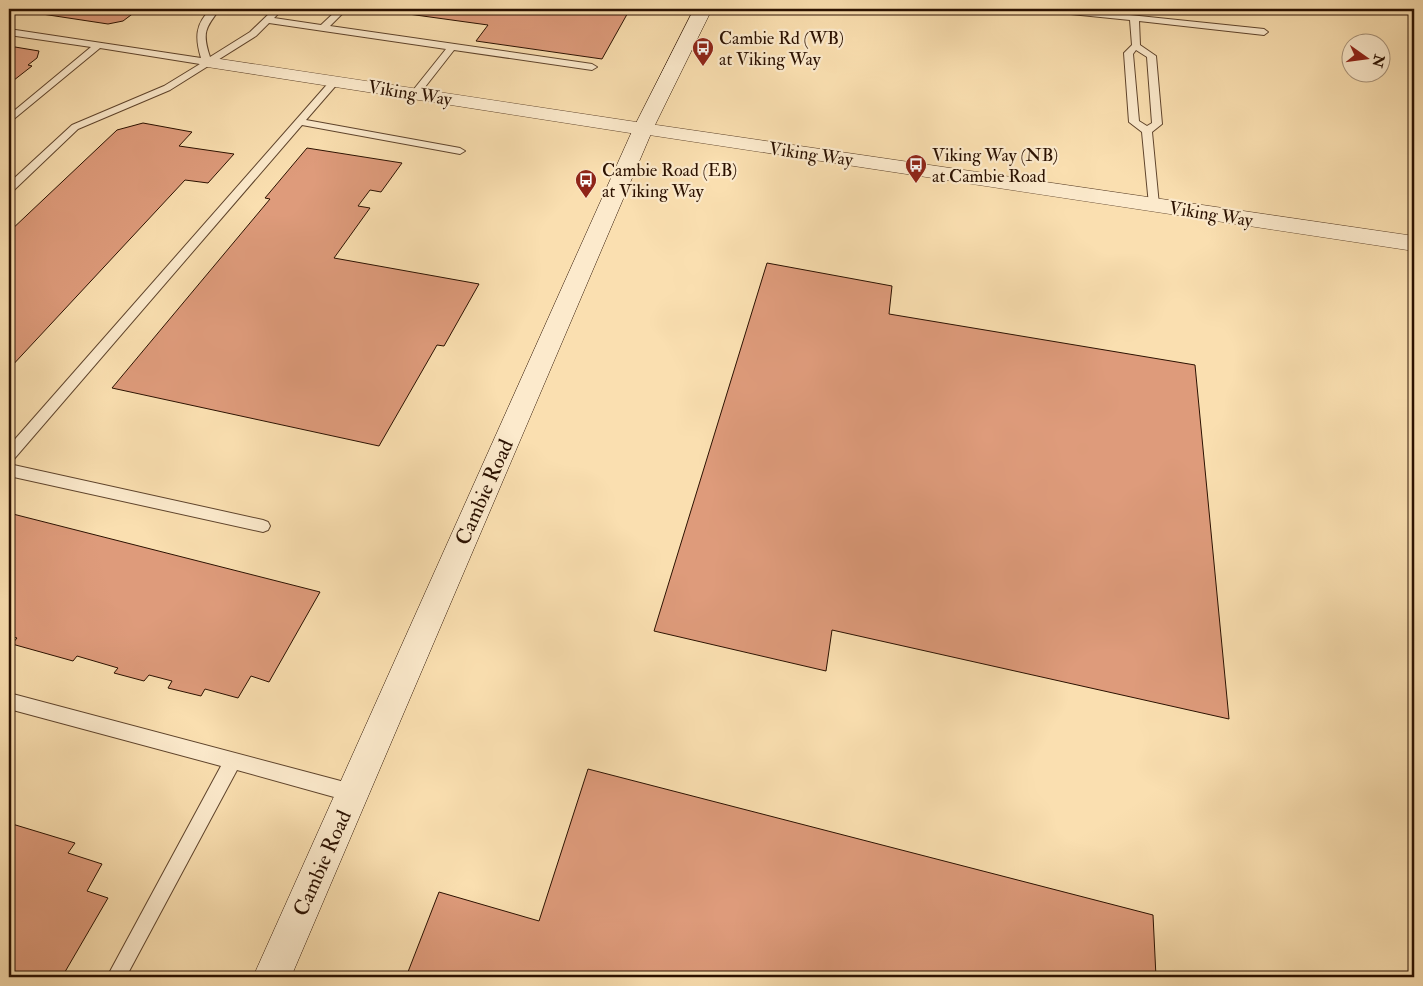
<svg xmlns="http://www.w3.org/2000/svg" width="1423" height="986" font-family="'IM FELL Double Pica',serif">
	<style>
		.building { fill: #de9b7b; stroke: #2b1100 }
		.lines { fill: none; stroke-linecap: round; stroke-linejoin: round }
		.service-casing { stroke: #5f442c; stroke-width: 2 }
		.minor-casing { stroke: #5f442c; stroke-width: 1 }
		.tertiary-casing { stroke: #5f442c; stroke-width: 1 }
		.secondary-casing { stroke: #2b1100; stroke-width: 1 }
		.service { fill: #fceacc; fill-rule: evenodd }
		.minor { fill: #fceacc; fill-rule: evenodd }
		.tertiary { fill: #fceacc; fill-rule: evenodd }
		.secondary { fill: #fceacc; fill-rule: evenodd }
		.labels { text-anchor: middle; stroke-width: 4.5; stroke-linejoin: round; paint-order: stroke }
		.far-poi-label { font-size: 18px; fill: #2b1100; stroke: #fceacc; text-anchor: start }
		.far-street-label { font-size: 18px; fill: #2b1100; stroke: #fceacc }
		.street-label { font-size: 21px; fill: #2b1100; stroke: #fceacc }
	</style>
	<rect width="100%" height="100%" fill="#fadfb0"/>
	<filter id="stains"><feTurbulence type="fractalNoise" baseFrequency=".004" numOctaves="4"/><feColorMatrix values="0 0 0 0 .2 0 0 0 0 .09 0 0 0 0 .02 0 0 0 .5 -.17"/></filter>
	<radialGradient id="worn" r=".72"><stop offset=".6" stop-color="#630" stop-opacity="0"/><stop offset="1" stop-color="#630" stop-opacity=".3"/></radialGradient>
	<!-- building -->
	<g class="building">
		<path d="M9,9H139L123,21L108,24Z"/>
		<path d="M372,9H630L602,59L476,41L488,25Z"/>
		<path d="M9,46L39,51L37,58L28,65L32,66L9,84Z"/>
		<path d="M143,123L192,132L179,146L234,154L208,183L185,180L9,369V232L117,130Z"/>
		<path d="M307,148L402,163L381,192L370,190L358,206L370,208L334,258L479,284L444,346L437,345L379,446L112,388L270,199L265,198Z"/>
		<path d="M767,263L892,286L889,314L1195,365L1229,719L832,630L826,671L654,631Z"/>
		<path d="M9,513L320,592L269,682L251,676L238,698L205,689L201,696L168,688L172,681L149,675L144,681L114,673L118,668L77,656L73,661L12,644L17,638L9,636Z"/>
		<path d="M588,769L1153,915L1156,977H406L439,892L539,921Z"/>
		<path d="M9,823L75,843L68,853L102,864L87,891L108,898L62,977H9Z"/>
	</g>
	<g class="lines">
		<!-- service casing -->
		<g class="service-casing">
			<g id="service">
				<path d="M211,9H220C205,28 202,33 210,57L250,32L274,9H283L274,18L321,25L338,9H347L330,26L592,64L597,67L592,70L454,50L418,96L415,97L410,94L446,49L269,23L256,36L170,90L78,129L13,191L9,192V183L72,125L164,86L200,64L100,48L9,123V115L91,47L9,35V29L201,58C195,38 195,24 211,9Z"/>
				<path d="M1047,9H1072L1264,29L1268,32L1264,35L1139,21L1140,45L1156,56L1162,124L1152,132L1159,205L1158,207L1154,208L1149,205L1142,132L1129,122L1124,53L1132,45L1130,20L1051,12ZM1136,50L1147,57L1152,123L1147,126L1139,121L1133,54Z"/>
				<path d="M334,79L339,82L306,120L460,148L465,151L460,154L302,125L14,459L9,460V446L331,80Z"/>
				<path d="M9,464L263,520L268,522L270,526L268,530L263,532L9,476Z"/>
				<path d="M9,693L352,784L358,787L361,793L358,799L352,802L237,770L126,977H107L221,766L9,709Z"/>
			</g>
		</g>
		<!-- minor casing -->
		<g class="minor-casing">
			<path id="minor" d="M207,57L643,123L650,125L653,129L650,133L643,135L201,66L198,62L201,58Z"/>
		</g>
		<!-- tertiary casing -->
		<g class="tertiary-casing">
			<path id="tertiary" d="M643,123L1414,236V251L636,133L633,129L636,125Z"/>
		</g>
		<!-- secondary casing -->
		<g class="secondary-casing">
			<path id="secondary" d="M694,9H712L653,129L291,977H253L633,129Z"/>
		</g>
		<!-- service -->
		<use href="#service" class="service"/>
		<!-- minor -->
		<use href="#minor" class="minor"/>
		<!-- tertiary -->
		<use href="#tertiary" class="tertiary"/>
		<!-- secondary -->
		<use href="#secondary" class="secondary"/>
	</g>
	<!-- icons -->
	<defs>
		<g id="bus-pin" transform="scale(1.125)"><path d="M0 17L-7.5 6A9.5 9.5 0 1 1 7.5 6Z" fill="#8f2418" stroke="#fceacc"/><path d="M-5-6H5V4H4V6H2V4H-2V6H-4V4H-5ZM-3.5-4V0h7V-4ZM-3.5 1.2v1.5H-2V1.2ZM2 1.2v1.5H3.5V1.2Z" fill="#fff"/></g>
	</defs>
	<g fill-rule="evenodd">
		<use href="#bus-pin" x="703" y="48"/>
		<use href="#bus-pin" x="916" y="165"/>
		<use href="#bus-pin" x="586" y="180"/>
	</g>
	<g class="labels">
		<!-- far-poi labels -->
		<g class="far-poi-label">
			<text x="719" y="44">Cambie Rd (WB)<tspan x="719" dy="21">at Viking Way</tspan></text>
			<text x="932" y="161">Viking Way (NB)<tspan x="932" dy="21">at Cambie Road</tspan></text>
			<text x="602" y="176">Cambie Road (EB)<tspan x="602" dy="21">at Viking Way</tspan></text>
		</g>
		<!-- far-street labels -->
		<g class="far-street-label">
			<text transform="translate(410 93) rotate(9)" y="6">Viking Way</text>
			<text transform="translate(811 154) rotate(8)" y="6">Viking Way</text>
			<text transform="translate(1211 214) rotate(9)" y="6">Viking Way</text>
		</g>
		<!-- street labels -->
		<g class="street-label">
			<text transform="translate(484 492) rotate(-66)" y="7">Cambie Road</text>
			<text transform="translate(322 863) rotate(-66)" y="7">Cambie Road</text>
		</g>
	</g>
	<!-- margin -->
	<rect width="1423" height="986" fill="none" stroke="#fadfb0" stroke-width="30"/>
	<rect x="10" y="10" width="1403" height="966" fill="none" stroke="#2b1100" stroke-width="2.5"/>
	<rect x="15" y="15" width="1393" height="956" fill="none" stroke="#2b1100"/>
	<!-- north arrow -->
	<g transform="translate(1366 58) rotate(104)"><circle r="24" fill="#fceacc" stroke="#a8937a"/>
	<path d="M0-4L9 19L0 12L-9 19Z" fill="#8f2418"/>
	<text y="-8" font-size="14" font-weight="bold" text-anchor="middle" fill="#2b1100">N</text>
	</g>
	<rect width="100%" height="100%" filter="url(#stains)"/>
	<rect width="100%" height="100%" fill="url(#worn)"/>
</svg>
